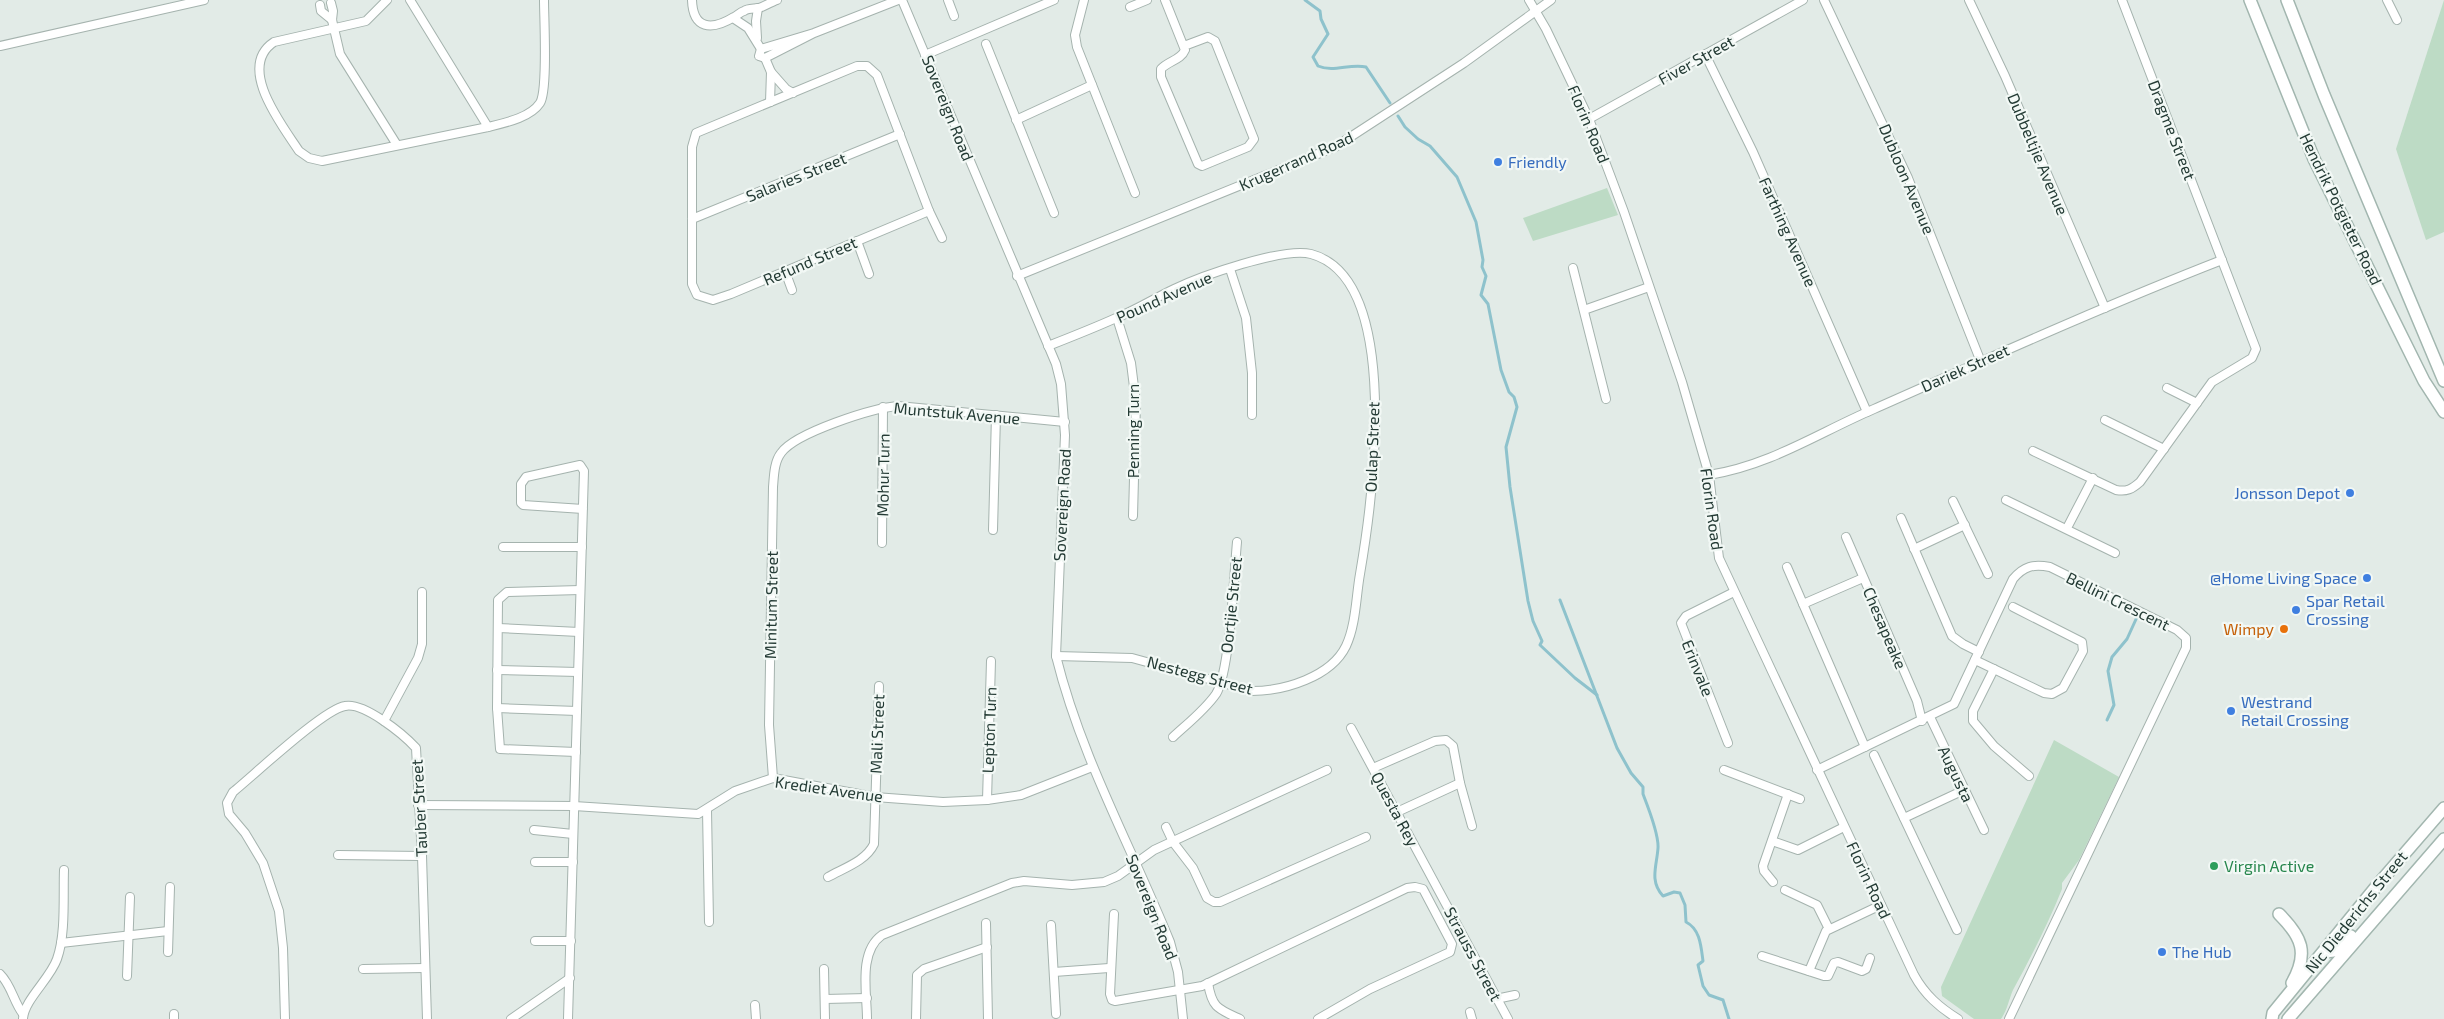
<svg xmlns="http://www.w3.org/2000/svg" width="2444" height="1019" font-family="'Exo 2',sans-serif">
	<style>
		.green { fill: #bddbc5 }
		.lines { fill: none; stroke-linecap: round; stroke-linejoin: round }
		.stream { stroke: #8ec2cc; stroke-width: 3 }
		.street-casing { stroke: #a5b3ae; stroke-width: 10 }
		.secondary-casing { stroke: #a2b6af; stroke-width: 14 }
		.street { stroke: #fff; stroke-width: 8 }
		.secondary { stroke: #fff; stroke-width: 11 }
		.shop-dot { fill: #3f7fe0; stroke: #f2f8f5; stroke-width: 2 }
		.food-dot { fill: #e8710a; stroke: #f2f8f5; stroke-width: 2 }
		.leisure-dot { fill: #2e9e5b; stroke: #f2f8f5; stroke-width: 2 }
		.labels { text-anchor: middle; stroke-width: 4.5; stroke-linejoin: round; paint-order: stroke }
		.street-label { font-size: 16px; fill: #243b35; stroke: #f2f8f5 }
		.shop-label { font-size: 16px; fill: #366cbe; stroke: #f2f8f5; text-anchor: start }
		.food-label { font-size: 16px; fill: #c56008; stroke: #f2f8f5; text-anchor: end }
		.leisure-label { font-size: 16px; fill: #27864d; stroke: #f2f8f5; text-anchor: start }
	</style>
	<rect width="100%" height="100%" fill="#e2ebe7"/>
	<!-- green -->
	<g class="green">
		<path d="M2444,0V232L2426,240L2396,149Z"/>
		<path d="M1607,188L1618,215L1533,241L1523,218Z"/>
		<path d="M2054,740L2119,777L2079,860L2062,883V889C2048,924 2031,957 2013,990C2009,999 2007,1011 2001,1019H1974L1942,996L1941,987Z"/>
	</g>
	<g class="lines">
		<!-- stream -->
		<g class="stream">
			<path d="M1305,0L1320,11L1321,19L1328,34L1313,57L1318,66C1334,73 1350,63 1366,67L1390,103"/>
			<path d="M1398,116L1405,127L1418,139L1430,146L1457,177L1476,222L1483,260L1482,267L1486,276L1481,295L1488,304L1501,370L1509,392L1514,397L1517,407L1506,447L1510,487L1528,601L1533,621L1542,641L1540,645L1575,678L1597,695"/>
			<path d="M1560,600L1617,748L1631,773L1643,787V794C1648,807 1659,834 1658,848C1657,865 1649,881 1663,896L1674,892L1680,893L1685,905L1686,922C1700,929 1701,946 1703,961L1698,965L1703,986L1709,995L1723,1000L1729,1019"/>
			<path d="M2107,720L2114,705L2108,671L2112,657L2127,639L2137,617"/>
		</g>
		<!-- street casing -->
		<g class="street-casing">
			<g id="street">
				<path d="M387,0L366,21L274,42C236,67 282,125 299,151L309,158L322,161L488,127C504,123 530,118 540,103C548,90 544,19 544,0"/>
				<path d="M410,0L488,127"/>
				<path d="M692,0C693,29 711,31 734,17C737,16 740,12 744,11C748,8 754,9 759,8C765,6 771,2 777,0"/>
				<path d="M902,0L1056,364L1061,384L1065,435L1056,656C1081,757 1131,846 1170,942L1178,972L1183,1019"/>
				<path d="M948,0L954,16"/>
				<path d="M1084,0L1075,35L1077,47L1135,193"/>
				<path d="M1165,0L1185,50C1181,60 1168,61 1161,69V77L1198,164L1202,166L1248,147L1254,139L1215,41L1208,37L1184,46"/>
				<path d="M1529,0L1546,29L1589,119L1624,212L1682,382L1709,475L1719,558L1914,975C1925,995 1939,1007 1958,1019"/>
				<path d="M1824,0L1908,178L1981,362"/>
				<path d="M1969,0L2005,76L2105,308"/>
				<path d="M2387,0L2397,20"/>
				<path d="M331,3L333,11L332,20L340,54L397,145"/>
				<path d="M320,5L321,11L332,20"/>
				<path d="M1130,7L1147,0"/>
				<path d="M733,18L748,28L761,49"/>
				<path d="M814,33L765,58L759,56L761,49L814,33L898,0"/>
				<path d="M757,38L756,21L758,8"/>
				<path d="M986,44L1054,213"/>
				<path d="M0,46L204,0"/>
				<path d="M1705,54L1753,152L1867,412"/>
				<path d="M925,55L1054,0"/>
				<path d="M765,58L771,72L770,102"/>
				<path d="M857,66H867L877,75L929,211L731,294L713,300L697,295L692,284V147L696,133Z"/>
				<path d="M771,72L786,89L793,93"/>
				<path d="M1589,119L1803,0"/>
				<path d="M1016,120L1092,85"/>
				<path d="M929,211L942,238"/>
				<path d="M692,219L900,134"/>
				<path d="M857,241L869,274"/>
				<path d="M1573,268L1606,399"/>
				<path d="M1230,269L1246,318L1252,373V415"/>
				<path d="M785,271L792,290"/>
				<path d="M1017,276L1335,147L1464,63L1551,0"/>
				<path d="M1584,310L1649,287"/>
				<path d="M1117,318L1131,363L1136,403L1133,516"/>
				<path d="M1048,346C1071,337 1094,328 1116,318C1136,310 1155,298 1174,289C1201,276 1283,247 1311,254C1404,279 1372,504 1360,574C1356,596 1356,625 1346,646C1331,677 1284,691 1252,691L1132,658L1056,656"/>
				<path d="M2167,388L2197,403"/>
				<path d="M2105,420L2164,449"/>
				<path d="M2033,451L2116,490C2127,492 2132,489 2140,482L2212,382L2252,358L2256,349L2122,0"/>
				<path d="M1709,475C1771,465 1818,433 1874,409C1989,358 2104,306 2222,260"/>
				<path d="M2006,500L2115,553"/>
				<path d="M1953,501L1988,574"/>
				<path d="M1901,518L1952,636L1963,644L1979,652"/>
				<path d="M2067,528L2093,478"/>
				<path d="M993,530L996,415"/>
				<path d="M1846,537L1917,701L1922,721"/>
				<path d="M882,543L883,407"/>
				<path d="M503,547H582"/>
				<path d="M1914,549L1965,525"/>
				<path d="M1787,567L1865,747"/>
				<path d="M1803,604L1863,578"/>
				<path d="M498,628L579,632"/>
				<path d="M1975,660L2044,693L2052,694L2063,688L2083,651L2082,642L2013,607"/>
				<path d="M1994,669L1973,711V721L1994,746L2029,776"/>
				<path d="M497,670L578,672"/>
				<path d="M497,708L577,711"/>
				<path d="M1930,717L1984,830"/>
				<path d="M384,721L418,658L422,644V592"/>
				<path d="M1351,728L1508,1019"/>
				<path d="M1173,737C1187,724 1205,710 1216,694C1230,672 1234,573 1237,542"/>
				<path d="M1728,743L1681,623L1686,616L1734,592"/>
				<path d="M576,752L500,749L497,708L498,600L507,592L580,590"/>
				<path d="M1874,755L1957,930"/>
				<path d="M1373,768L1435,741L1446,740L1453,746L1460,783L1472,826"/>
				<path d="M1724,770L1800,799"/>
				<path d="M1817,770L1954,704L2013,579C2024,566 2033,564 2050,567L2177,630L2186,638V648L2009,1019"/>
				<path d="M773,778L769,725L773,487C774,476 774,462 781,453C795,433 872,408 898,406L1065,422"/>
				<path d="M987,800L991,661"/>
				<path d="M418,805L574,806L698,814L735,791L773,778L875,797L943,802L987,800L1021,795L1092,767"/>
				<path d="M707,810L709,922"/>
				<path d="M1397,812L1460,783"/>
				<path d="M1904,818L1964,790"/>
				<path d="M1166,827L1173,842L1193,868L1207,898L1214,902H1220L1366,837"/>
				<path d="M534,830L573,834"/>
				<path d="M1772,841L1798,850L1844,827"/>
				<path d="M338,855L422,856"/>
				<path d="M535,862H573"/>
				<path d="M828,877C844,868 866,861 874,844L879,686"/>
				<path d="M1773,882L1764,871L1763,866L1788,794"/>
				<path d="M1785,890L1817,905L1829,929"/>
				<path d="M1114,914L1110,994L1112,1000L1115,1001L1202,986L1407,888L1415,887L1423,889L1452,944L1450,952L1370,989L1318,1019"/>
				<path d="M986,923L988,1019"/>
				<path d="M1051,925L1056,1014"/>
				<path d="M535,941H571"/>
				<path d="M61,943L168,931"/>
				<path d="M168,952L170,887"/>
				<path d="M1762,956L1824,976H1828L1834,963L1838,962L1862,971L1866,969L1870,958"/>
				<path d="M363,969L425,968"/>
				<path d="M824,969L825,1019"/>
				<path d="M1809,971L1826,931L1881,905"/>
				<path d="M1054,972L1109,968"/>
				<path d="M0,974C12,986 13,1001 23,1014"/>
				<path d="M127,976L130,897"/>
				<path d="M1208,983C1212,1008 1218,1009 1240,1019"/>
				<path d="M825,999L867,998"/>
				<path d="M1496,999L1515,995"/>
				<path d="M755,1005L756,1019"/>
				<path d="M1470,1012L1472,1019"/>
				<path d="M23,1019C24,1000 50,979 57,959C66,934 63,896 64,870"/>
				<path d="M174,1019V1014"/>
				<path d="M285,1019L283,948L279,911L263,863L245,833L229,814L227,803L233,792C254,775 324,709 345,706C364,702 403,734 416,748L422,856L427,1019"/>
				<path d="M511,1019L570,978"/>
				<path d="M568,1019L584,471L580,465L526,477L521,484V503L523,505L583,509"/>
				<path d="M867,1019C867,993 858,952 882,935L1012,883L1024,881L1072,885L1104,882L1118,876L1154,850L1327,770"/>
				<path d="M916,1019L917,975L924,969L987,947"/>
			</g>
		</g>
		<!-- secondary casing -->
		<g class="secondary-casing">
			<g id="secondary">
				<path d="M2250,0L2314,159L2424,381L2444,412"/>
				<path d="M2287,0L2324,95L2444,381"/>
				<path d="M2279,914C2302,937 2309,953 2292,983"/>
				<path d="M2325,951C2337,954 2343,945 2351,936"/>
				<path d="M2272,1019L2273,1013L2380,882L2444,808"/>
				<path d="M2288,1019L2444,839"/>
			</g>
		</g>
		<!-- street -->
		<use href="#street" class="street"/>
		<!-- secondary -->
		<use href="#secondary" class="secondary"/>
	</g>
	<!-- markers -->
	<g class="shop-dot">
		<circle cx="1498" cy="162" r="5"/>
		<circle cx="2350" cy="493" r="5"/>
		<circle cx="2367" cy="578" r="5"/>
		<circle cx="2296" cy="610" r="5"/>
		<circle cx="2231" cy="711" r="5"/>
		<circle cx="2162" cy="952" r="5"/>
	</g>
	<circle class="food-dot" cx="2284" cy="629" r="5"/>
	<circle class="leisure-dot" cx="2214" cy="866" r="5"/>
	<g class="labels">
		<!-- street labels -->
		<g class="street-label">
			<text transform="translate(1696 60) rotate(-29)" y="6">Fiver Street</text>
			<text transform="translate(948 108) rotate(68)" y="6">Sovereign Road</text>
			<text transform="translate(1589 124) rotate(67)" y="6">Florin Road</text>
			<text transform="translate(2172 130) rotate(69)" y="6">Dragme Street</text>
			<text transform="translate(2038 154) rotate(67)" y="6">Dubbeltjie Avenue</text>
			<text transform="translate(1296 161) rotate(-24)" y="6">Krugerrand Road</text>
			<text transform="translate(796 177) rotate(-22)" y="6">Salaries Street</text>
			<text transform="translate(1907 179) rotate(67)" y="6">Dubloon Avenue</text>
			<text transform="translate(2341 209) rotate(64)" y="6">Hendrik Potgieter Road</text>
			<text transform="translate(1788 232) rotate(66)" y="6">Farthing Avenue</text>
			<text transform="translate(810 261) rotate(-23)" y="6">Refund Street</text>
			<text transform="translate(1164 297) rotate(-24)" y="6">Pound Avenue</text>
			<text transform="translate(1965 368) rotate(-24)" y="6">Dariek Street</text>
			<text transform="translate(957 413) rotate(5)" y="6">Muntstuk Avenue</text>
			<text transform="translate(1133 431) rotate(-90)" y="6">Penning Turn</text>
			<text transform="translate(1372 447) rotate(-88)" y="6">Oulap Street</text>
			<text transform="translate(883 475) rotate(-89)" y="6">Mohur Turn</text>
			<text transform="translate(1062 505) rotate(-87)" y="6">Sovereign Road</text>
			<text transform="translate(1712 509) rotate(82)" y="6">Florin Road</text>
			<text transform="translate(2118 601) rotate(26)" y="6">Bellini Crescent</text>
			<text transform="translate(771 605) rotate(-89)" y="6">Minitum Street</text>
			<text transform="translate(1231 605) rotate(-84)" y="6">Oortjie Street</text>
			<text transform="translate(1885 628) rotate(67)" y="6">Chesapeake</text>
			<text transform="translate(1698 668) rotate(68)" y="6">Erinvale</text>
			<text transform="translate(1200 675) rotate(15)" y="6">Nestegg Street</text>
			<text transform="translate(989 730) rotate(-88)" y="6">Lepton Turn</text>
			<text transform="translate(877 734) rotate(-88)" y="6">Mali Street</text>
			<text transform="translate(1956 774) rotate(64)" y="6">Augusta</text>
			<text transform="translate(829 789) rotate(8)" y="6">Krediet Avenue</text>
			<text transform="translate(419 808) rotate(-93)" y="6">Tauber Street</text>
			<text transform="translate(1395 809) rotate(62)" y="6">Questa Rey</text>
			<text transform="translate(1869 880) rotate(65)" y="6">Florin Road</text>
			<text transform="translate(1152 907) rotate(68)" y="6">Sovereign Road</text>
			<text transform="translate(2356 912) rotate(-51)" y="6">Nic Diederichs Street</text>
			<text transform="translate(1473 954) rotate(62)" y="6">Strauss Street</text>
		</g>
		<!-- shop labels -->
		<g class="shop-label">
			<text x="1508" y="168">Friendly</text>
			<text x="2340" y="499" text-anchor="end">Jonsson Depot</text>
			<text x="2357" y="584" text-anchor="end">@Home Living Space</text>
			<text x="2306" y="607">Spar Retail<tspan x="2306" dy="18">Crossing</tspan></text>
			<text x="2241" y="708">Westrand<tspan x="2241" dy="18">Retail Crossing</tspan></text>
			<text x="2172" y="958">The Hub</text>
		</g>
		<!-- food labels -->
		<g class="food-label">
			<text x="2274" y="635">Wimpy</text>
		</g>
		<!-- leisure labels -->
		<g class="leisure-label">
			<text x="2224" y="872">Virgin Active</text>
		</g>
	</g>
</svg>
